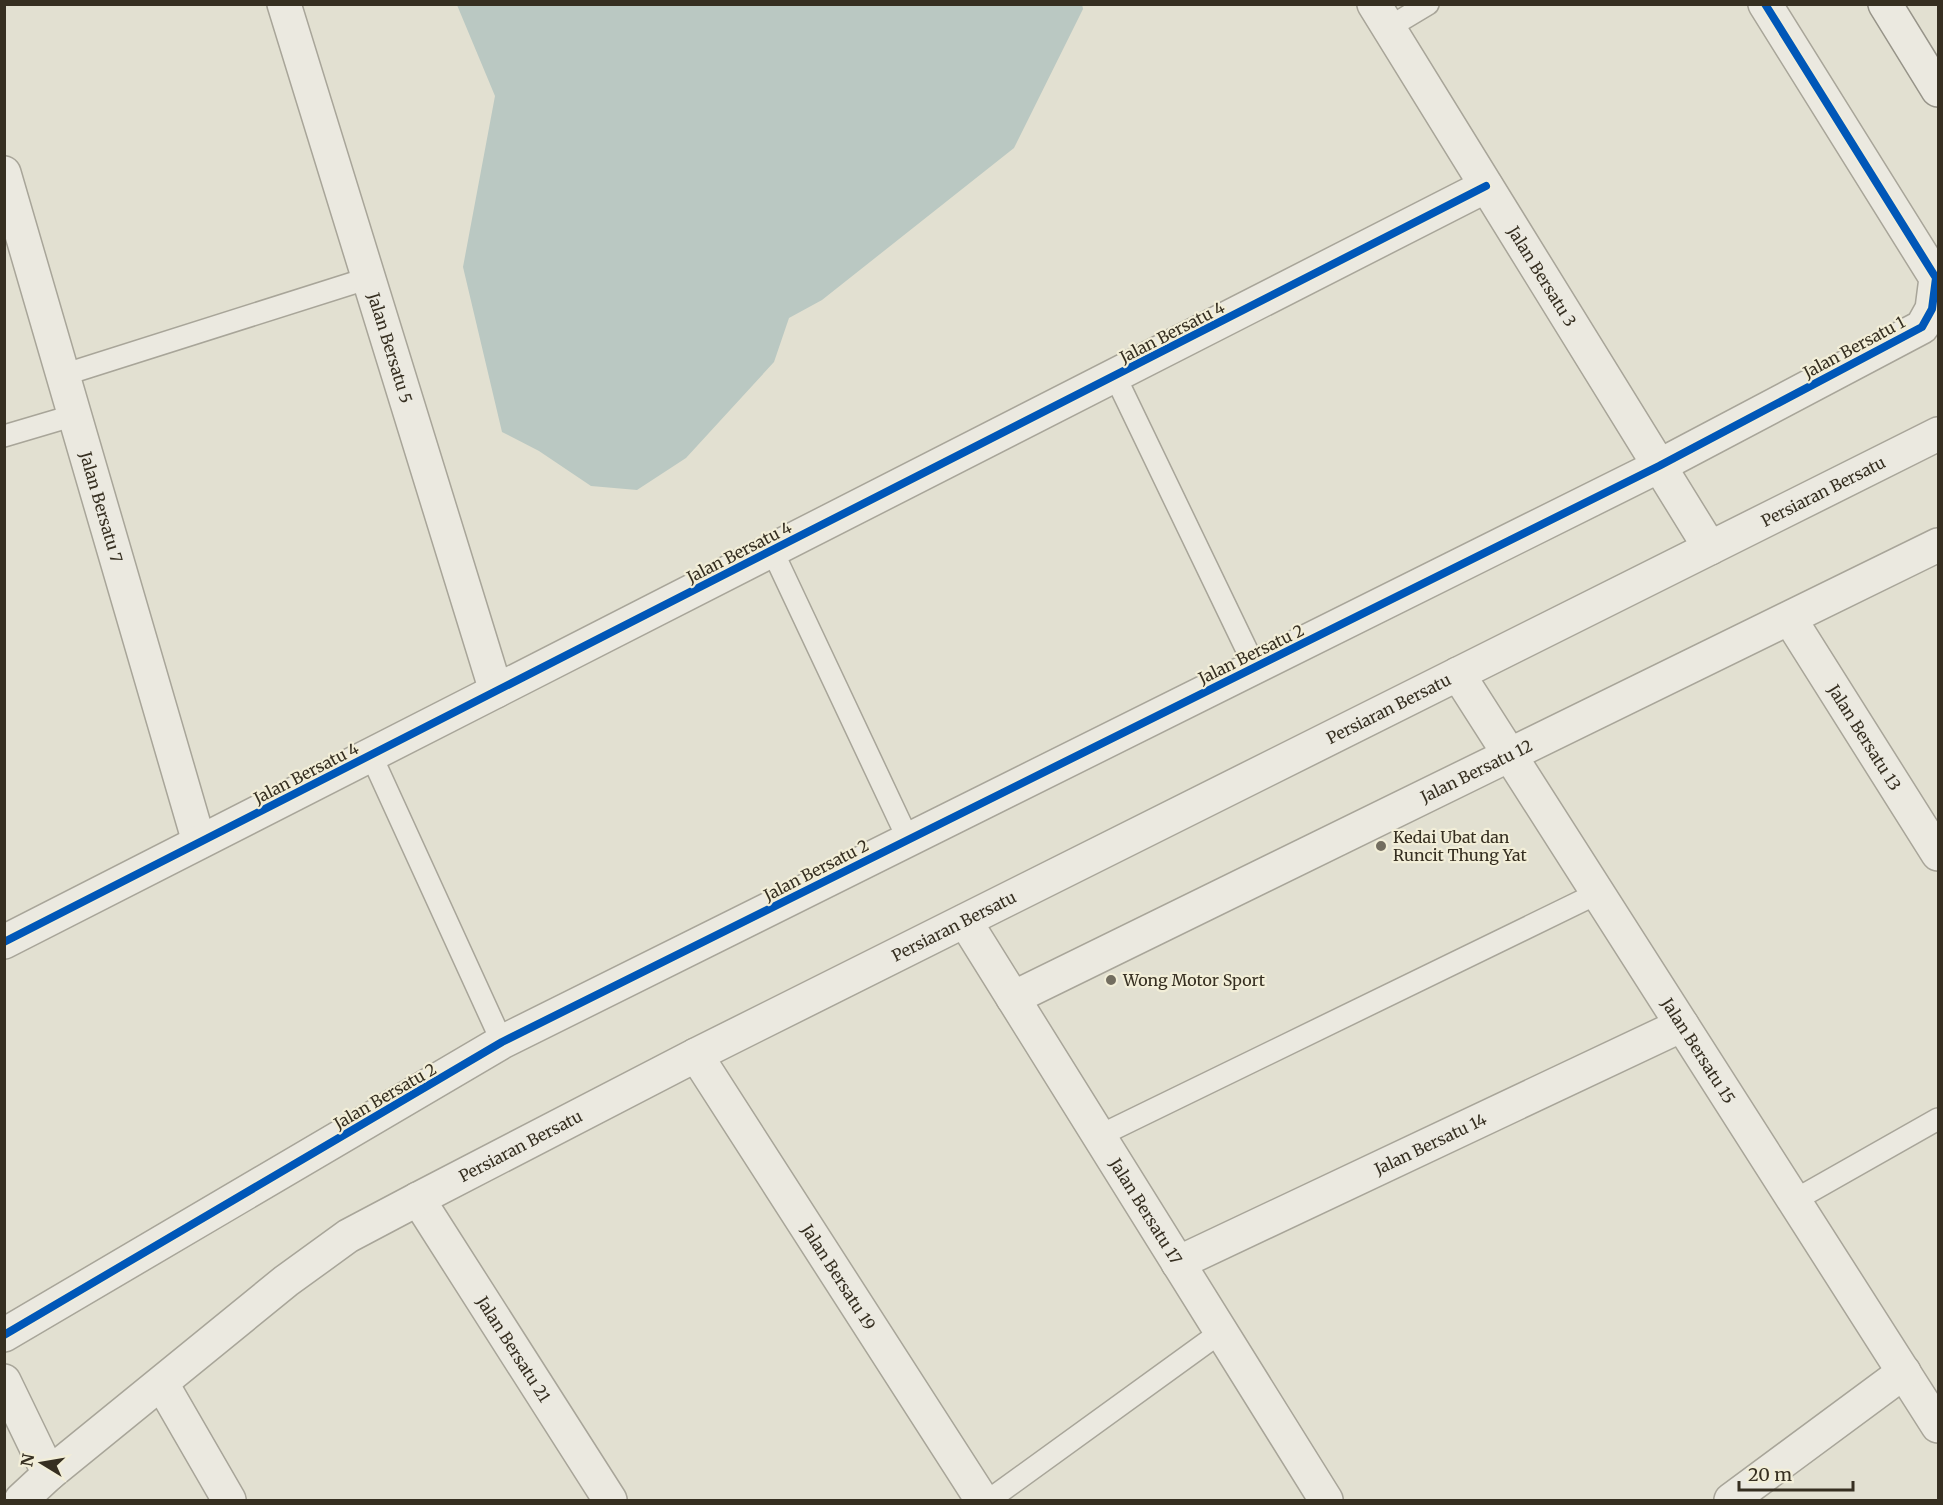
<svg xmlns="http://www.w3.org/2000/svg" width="1943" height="1505" font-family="Merriweather,serif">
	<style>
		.water { fill: #bac8c2 }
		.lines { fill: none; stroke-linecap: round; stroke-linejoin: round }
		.lane-casing { stroke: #a8a599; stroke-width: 24 }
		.street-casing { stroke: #a8a599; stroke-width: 36 }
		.secondary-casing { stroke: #979489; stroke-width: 36 }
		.lane { stroke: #ebe9e0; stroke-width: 21 }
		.street { stroke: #ebe9e0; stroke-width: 33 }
		.secondary { stroke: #ebe9e0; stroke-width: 33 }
		.cycleway-casing { stroke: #f2eed8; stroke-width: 11 }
		.cycleway { stroke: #0057b8; stroke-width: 8 }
		.poi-dot { fill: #726d5f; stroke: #f2eed8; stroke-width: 2 }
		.labels { text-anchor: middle; stroke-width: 4.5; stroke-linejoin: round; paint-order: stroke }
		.street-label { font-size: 16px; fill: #362f21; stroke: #f2eed8 }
		.poi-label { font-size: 16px; fill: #362f21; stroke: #f2eed8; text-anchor: start }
	</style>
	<rect width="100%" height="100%" fill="#e2e0d1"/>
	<!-- water -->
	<path class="water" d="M1082,4L1083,9L1014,148L822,300L789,318L774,362L686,458L637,490L591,486L539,451L502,432L463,267L495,96L457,5Z"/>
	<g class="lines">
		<!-- lane casing -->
		<g class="lane-casing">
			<g id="lane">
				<path d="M1388,28L1428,4"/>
				<path d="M63,375L369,278"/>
				<path d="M1115,376L1255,667"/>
				<path d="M4,436L75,415"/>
				<path d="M772,550L908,839"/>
				<path d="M371,755L502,1042"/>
				<path d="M1099,1136L1598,893"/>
				<path d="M1795,1200L1938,1119"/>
				<path d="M989,1500L1221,1332"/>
			</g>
		</g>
		<!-- street casing -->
		<g class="street-casing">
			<g id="street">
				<path id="s1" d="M284,4L496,691"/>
				<path id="s2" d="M1374,4L1710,548"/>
				<path id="s3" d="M4,173L199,842"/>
				<path id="s4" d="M1790,619L1938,854"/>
				<path id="s5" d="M1458,674L1938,1426"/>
				<path id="s6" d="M965,921L1326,1500"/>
				<path d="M4,942L1486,186"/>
				<path id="s7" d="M1013,998L1938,545"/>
				<path id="s8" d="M696,1055L982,1500"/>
				<path id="s9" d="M418,1199L610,1500"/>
				<path id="s10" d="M1178,1263L1682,1025"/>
				<path d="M4,1335L502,1042L1659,466L1922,327L1932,309L1936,278L1765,4"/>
				<path d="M4,1381L49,1474"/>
				<path d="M162,1384L229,1500"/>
				<path id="s11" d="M21,1500L49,1474L286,1281L348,1236L418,1199L696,1055L1938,434"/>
				<path d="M1731,1500L1904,1372"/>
			</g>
		</g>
		<!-- secondary casing -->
		<g class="secondary-casing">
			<path id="secondary" d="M1885,4L1938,90"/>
		</g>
		<!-- lane -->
		<use href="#lane" class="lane"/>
		<!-- street -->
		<use href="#street" class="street"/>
		<!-- secondary -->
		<use href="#secondary" class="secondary"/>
		<!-- cycleway casing -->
		<g class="cycleway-casing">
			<g id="cycleway">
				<path d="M4,942L1486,186"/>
				<path d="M4,1335L502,1042L1659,466L1922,327L1932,309L1936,278L1765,4"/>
			</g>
		</g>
		<!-- cycleway -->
		<use href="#cycleway" class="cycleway"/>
	</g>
	<!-- markers -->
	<g class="poi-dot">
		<circle cx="1381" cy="846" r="6"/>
		<circle cx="1111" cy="980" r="6"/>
	</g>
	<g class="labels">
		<!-- street labels -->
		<g class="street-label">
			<text dy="6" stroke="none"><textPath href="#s2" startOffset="320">Jalan Bersatu 3</textPath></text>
			<text transform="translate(1172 332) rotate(-27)" y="6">Jalan Bersatu 4</text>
			<text transform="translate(1854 347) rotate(-28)" y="6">Jalan Bersatu 1</text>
			<text dy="6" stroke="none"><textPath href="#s1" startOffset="360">Jalan Bersatu 5</textPath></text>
			<text dy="6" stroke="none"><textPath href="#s11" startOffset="2073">Persiaran Bersatu</textPath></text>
			<text dy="6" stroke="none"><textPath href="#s3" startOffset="348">Jalan Bersatu 7</textPath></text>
			<text transform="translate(739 552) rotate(-27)" y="6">Jalan Bersatu 4</text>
			<text transform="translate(1251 654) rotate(-26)" y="6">Jalan Bersatu 2</text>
			<text dy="6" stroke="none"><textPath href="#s11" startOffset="1587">Persiaran Bersatu</textPath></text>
			<text dy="6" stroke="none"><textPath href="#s4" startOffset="140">Jalan Bersatu 13</textPath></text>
			<text dy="6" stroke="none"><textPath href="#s7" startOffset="516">Jalan Bersatu 12</textPath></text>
			<text transform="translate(306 773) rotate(-27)" y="6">Jalan Bersatu 4</text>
			<text transform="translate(816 870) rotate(-27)" y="6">Jalan Bersatu 2</text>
			<text dy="6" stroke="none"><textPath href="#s11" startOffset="1101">Persiaran Bersatu</textPath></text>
			<text dy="6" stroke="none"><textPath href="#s5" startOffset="447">Jalan Bersatu 15</textPath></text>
			<text transform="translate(385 1096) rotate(-30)" y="6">Jalan Bersatu 2</text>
			<text dy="6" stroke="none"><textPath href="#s10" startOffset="279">Jalan Bersatu 14</textPath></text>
			<text dy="6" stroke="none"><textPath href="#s11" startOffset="615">Persiaran Bersatu</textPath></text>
			<text dy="6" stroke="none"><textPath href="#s6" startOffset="342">Jalan Bersatu 17</textPath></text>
			<text dy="6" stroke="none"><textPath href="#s8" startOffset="264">Jalan Bersatu 19</textPath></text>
			<text dy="6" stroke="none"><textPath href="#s9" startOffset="178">Jalan Bersatu 21</textPath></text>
		</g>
		<!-- poi labels -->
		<g class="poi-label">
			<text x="1393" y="843">Kedai Ubat dan<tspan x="1393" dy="18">Runcit Thung Yat</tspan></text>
			<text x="1123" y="986">Wong Motor Sport</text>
		</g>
	</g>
	<!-- border -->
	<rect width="1943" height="1505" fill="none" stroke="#362f21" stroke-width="12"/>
	<!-- north arrow -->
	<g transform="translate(42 1463) rotate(281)" stroke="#f2eed8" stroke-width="4.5" paint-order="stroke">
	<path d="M0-4.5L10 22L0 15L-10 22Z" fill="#362f21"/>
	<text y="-9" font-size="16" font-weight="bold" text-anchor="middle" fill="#362f21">N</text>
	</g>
	<!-- scale -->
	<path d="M1739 1481v9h114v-9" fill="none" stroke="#362f21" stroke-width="3"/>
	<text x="1748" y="1481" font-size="18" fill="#362f21" stroke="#f2eed8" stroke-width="4.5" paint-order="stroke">20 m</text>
</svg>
